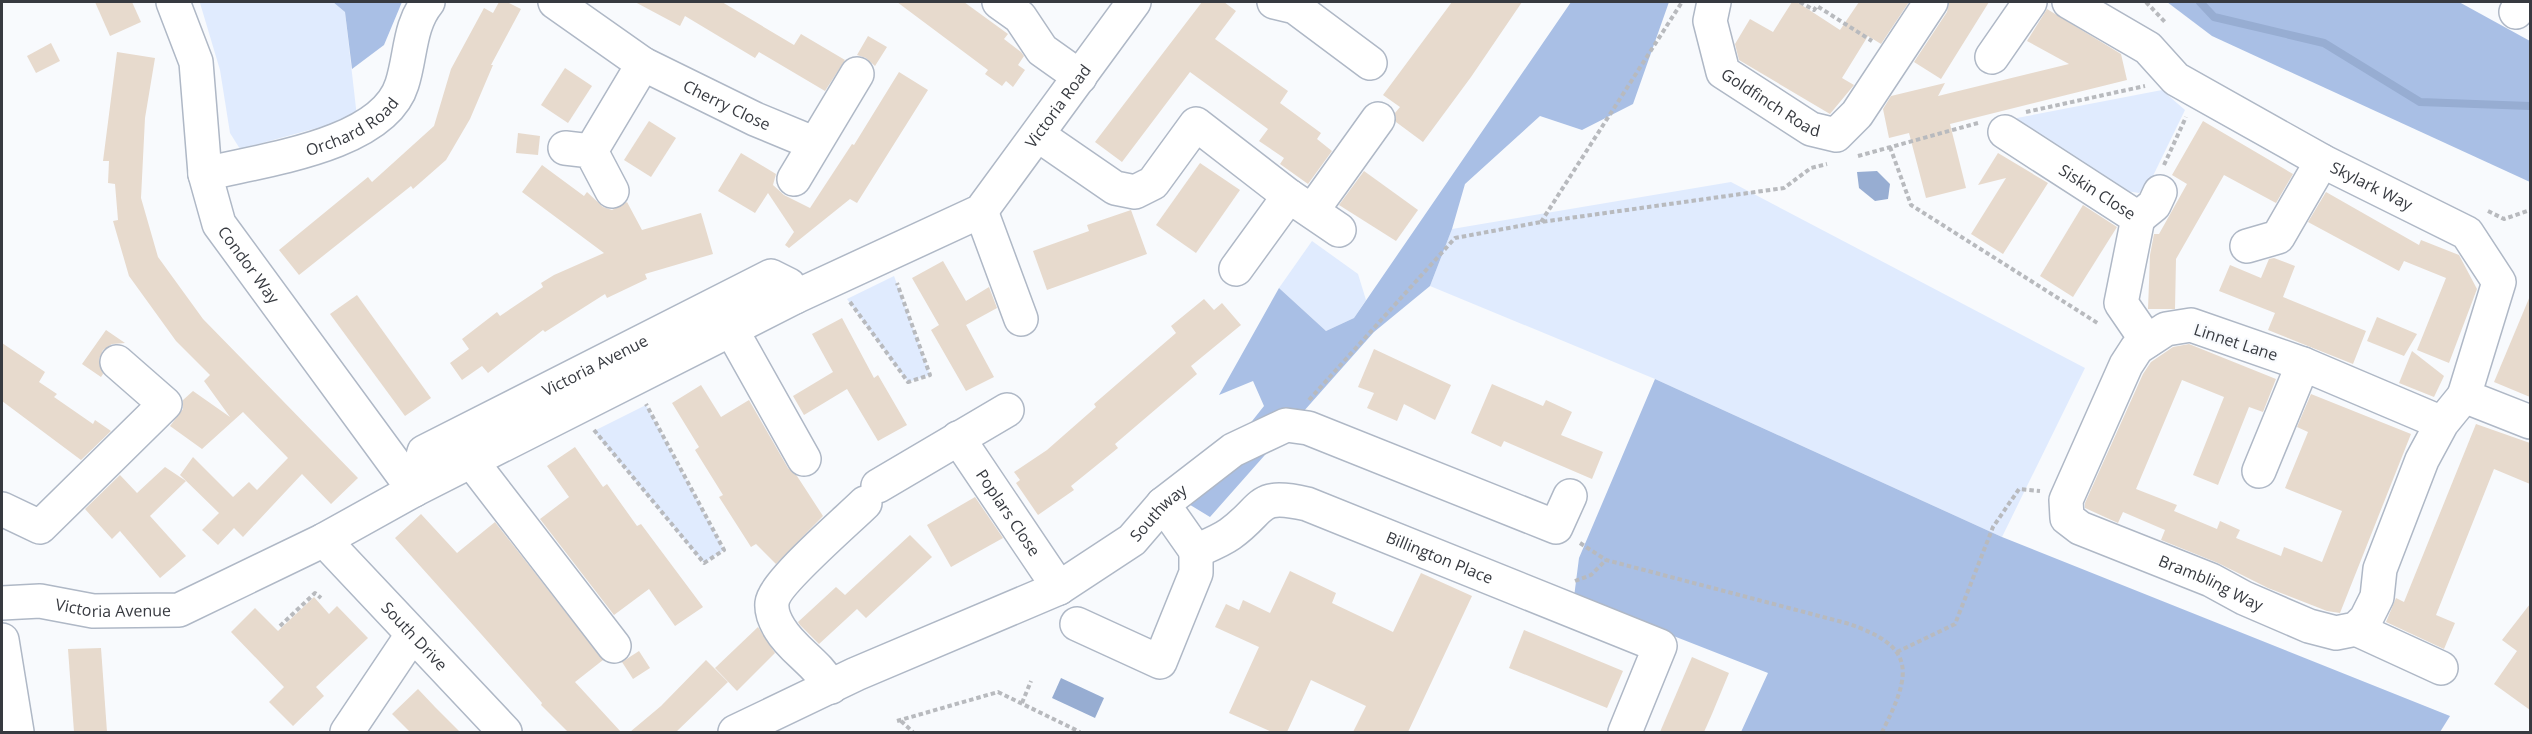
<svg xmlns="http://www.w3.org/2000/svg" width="2532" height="734" font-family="'Open Sans',sans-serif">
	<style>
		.green { fill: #e0ebfe }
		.forest { fill: #a9bfe5 }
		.water { fill: #97add2 }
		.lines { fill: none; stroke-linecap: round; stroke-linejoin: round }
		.stream { stroke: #97add2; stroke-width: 8 }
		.building { fill: #e7dacd }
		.minor-casing { stroke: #afb8c6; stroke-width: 36 }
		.path { stroke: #b8babe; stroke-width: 4; stroke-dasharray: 4.5 3; stroke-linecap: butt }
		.minor { stroke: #fff; stroke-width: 33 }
		.labels { text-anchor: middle; stroke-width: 4.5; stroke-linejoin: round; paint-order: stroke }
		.street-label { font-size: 16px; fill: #373a40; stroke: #f8fafd }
	</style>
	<rect width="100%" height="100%" fill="#f8fafd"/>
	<!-- green -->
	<g class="green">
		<path d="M203,2H333L345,12L357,117L240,149L230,133L220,70L200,3Z"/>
		<path d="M2162,90L2185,110L2151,180L2139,193L2107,188L2013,127L2017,118Z"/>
		<path d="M1731,182L2085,368L2002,537L1655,379L1430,286L1452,229Z"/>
		<path d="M1312,241L1358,274L1366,300L1354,318L1326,331L1279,288Z"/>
		<path d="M894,276L930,375L908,382L847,299Z"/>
		<path d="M646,405L724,550L704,563L594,431Z"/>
	</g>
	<!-- forest -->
	<g class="forest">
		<path d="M333,2H402L384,45L352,69L345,12Z"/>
		<path d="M1571,2H1669L1633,104L1582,130L1540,116L1465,184L1452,229L1430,286L1374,332L1210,517L1187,503L1264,406L1253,381L1219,395L1279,288L1326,331L1354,318Z"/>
		<path d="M2167,2H2459L2530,41V182L2212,36Z"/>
		<path d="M1655,379L2002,537L2450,716L2440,732H1741L1768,673L1574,597L1579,558Z"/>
	</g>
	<!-- water -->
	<g class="water">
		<path d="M1877,171L1890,184L1888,199L1875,201L1859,188L1857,172Z"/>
		<path d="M1061,678L1104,698L1095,718L1052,698Z"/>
	</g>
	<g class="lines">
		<!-- stream -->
		<path class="stream" d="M2200,2L2214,17L2324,43L2420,102L2530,106"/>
	</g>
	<!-- building -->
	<g class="building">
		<path d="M95,2H132L141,22L110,36Z"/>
		<path d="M499,2H507L521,9L491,65H493L470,119L446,160L413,189L411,186L299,275L279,250L368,177L372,182L434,126L451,69L484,8L493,13Z"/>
		<path d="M635,2H722L794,45L801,34L845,60L825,91L759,52L755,58L685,16L680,26Z"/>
		<path d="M897,2H964L1008,34L1004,39L1021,52L1024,56L1018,65L1025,70L1013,87L1006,81L1002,86L985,74L988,70Z"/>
		<path d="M1202,2H1224L1236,11L1215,39L1288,91L1280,103L1321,133L1317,139L1332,151L1308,184L1280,164L1284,158L1259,141L1268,129L1190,72L1122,162L1095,142Z"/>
		<path d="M1452,2H1522L1471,77L1423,142L1396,122L1395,113L1400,107L1383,95Z"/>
		<path d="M1792,2H1797L1840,30L1859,2H1909L1881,44L1868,36L1842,78L1854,85L1830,114L1739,60L1735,44L1750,19L1773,32Z"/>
		<path d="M1949,2H1989L1941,79L1914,62L1947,12Z"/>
		<path d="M2047,9L2121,54L2127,80L1950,124L1966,188L1926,198L1909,133L1889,138L1883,109L1891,96L1945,83L1938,96L2069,64L2027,41Z"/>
		<path d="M868,36L887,47L875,66L866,58L857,55Z"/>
		<path d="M51,43L60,61L36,73L27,56Z"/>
		<path d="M117,52L155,58L145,118L141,198L158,257L203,319L358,478L331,504L302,474L243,537L234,528L218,545L202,530L219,513L180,475L193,457L233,497L249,482L257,490L288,458L243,412L202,449L170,426L183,409V400L193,391L230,417L204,381L210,375L176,341L129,276L113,221L118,220L115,184L108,183L109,161H103Z"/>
		<path d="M565,68L592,86L568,123L541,105Z"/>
		<path d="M899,72L928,90L857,203L850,199L789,248L785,245L794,232L768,193L755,213L718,191L741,153L776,174L773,185L784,195L810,208L852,144L854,145Z"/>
		<path d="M649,121L676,138L651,177L624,160Z"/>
		<path d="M2203,121L2293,174L2276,203L2224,175L2176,259L2175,309H2148L2150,255L2154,234H2159L2187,184L2172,175Z"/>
		<path d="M518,133L540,136L538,155L516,153Z"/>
		<path d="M1998,153L2048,183L2003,254L1971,234L2006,178L1978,185Z"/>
		<path d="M1200,163L1240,190L1196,253L1156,225Z"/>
		<path d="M542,165L584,196L587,192L603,207L612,210L627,202L642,230L701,213L713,254L645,274L647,279L607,298L605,294L545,332L543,330L488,373L482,366L462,380L450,363L469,349L462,339L497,312L500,316L543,287L541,283L554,275L604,253L522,192Z"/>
		<path d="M1364,171L1418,210L1396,241L1339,205Z"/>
		<path d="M2326,192L2419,245L2421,240L2459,255L2477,289L2449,363L2417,350L2446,278L2404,261L2399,271L2308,222Z"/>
		<path d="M2083,205L2117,227L2073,297L2040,276Z"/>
		<path d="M1131,210L1147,254L1047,290L1033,251L1089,231L1087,225Z"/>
		<path d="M2274,258L2295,266L2283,297L2366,331L2353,364L2268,330L2275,313L2219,291L2230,265L2261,278L2269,259Z"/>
		<path d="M943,261L966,301L989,287L997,308L966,325L994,377L966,391L931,330L939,325L912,278Z"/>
		<path d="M357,295L431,398L405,416L330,314Z"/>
		<path d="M2530,296V397L2494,382Z"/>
		<path d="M1204,299L1214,310L1222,303L1241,325L1191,366L1197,374L1115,444L1118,448L1071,486L1074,490L1038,515L1016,483L1020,480L1014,472L1047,450L1096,407L1094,404L1176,333L1171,326Z"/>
		<path d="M2377,317L2417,334L2404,356L2367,341Z"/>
		<path d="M842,318L874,378L878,375L907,425L878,441L847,389L804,415L793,396L833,372L812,334Z"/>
		<path d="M106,330L125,343L112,344L103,350L99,359L103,374L101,377L82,364Z"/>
		<path d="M2,343L45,372L39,382L57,394L54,397L93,424L95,420L111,431L81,460L2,401Z"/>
		<path d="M2189,344L2276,379L2263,412L2249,407L2218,485L2193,475L2224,397L2182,380L2136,489L2177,505L2174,511L2217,529L2220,521L2240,530L2236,538L2281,556L2284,547L2322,562L2342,511L2285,488L2308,432L2297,427L2311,394L2411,434L2340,613L2327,611L2268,588L2218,563L2161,540L2165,530L2123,512L2118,523L2085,508V503L2143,374L2151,362L2173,347Z"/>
		<path d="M1374,349L1451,385L1435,420L1404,404L1397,421L1367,408L1374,393L1358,387Z"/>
		<path d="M2412,351L2444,376L2434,397L2399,383Z"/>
		<path d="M1492,384L1543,406L1546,400L1572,412L1561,435L1603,452L1592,479L1504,441L1501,447L1471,433Z"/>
		<path d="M701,385L721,417L749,400L788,468L797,476L823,516L776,564L756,544L751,547L719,497L723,495L695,450L699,447L672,403Z"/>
		<path d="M2476,424L2530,443V484L2494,469L2436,615L2455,623L2444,649L2386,622L2396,598L2404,602Z"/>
		<path d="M575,447L603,487L607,484L637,526L641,524L703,607L675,626L649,589L614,615L540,519L569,497L547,466Z"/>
		<path d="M165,467L186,481L150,516L186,556L160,578L120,531L112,539L85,509L120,475L137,493Z"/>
		<path d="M975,497L1003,538L951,567L927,525Z"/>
		<path d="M421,514L457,553L495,522L603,660L575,682L621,732H568L541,705L542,703L474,626L395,538Z"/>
		<path d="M910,535L932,557L866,618L857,609L819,644L800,625L798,622L836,587L845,595Z"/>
		<path d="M1290,571L1336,593L1332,603L1393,632L1421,573L1472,596L1408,732H1353L1366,706L1311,680L1287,732H1272L1229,713L1259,647L1215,627L1226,604L1239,610L1243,600L1270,613Z"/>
		<path d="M314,597L329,614L337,606L368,638L316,687L324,696L293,726L269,702L284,687L231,632L255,608L278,631Z"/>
		<path d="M2530,604V710L2494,684L2517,651L2502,640Z"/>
		<path d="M758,627L775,653L737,691L715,668Z"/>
		<path d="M1524,630L1623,671L1607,708L1509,668Z"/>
		<path d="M101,648L107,732H74L68,649Z"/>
		<path d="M639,651L650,668L633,679L622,662Z"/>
		<path d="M1692,657L1729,673L1712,714L1704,732H1660Z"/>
		<path d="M706,660L728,682L676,732H630L661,706Z"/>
		<path d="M418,689L435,707L460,732H410L392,714Z"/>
	</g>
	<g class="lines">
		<!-- minor casing -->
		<g class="minor-casing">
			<g id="minor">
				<path id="s1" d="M173,2L196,62L205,174L219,224L414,490"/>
				<path id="s2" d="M555,2L643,64L755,119L813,143"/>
				<path d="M999,2L1020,17L1042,50L1080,77"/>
				<path d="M1274,2L1295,7L1370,63"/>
				<path id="s3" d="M1714,2L1710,21L1723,72L1811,129L1836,135L1857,114L1931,2"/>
				<path id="s4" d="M2069,2L2148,48L2176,79L2322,161L2467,233L2499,282L2464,396L2530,422"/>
				<path d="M2516,12L2522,2"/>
				<path d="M1992,57L2030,2"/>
				<path id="s5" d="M2005,132L2138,218L2121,303L2147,341"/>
				<path d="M1038,135L1115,188L1135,192L1153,183L1196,124L1289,196"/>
				<path d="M565,148L591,151L612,191"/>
				<path d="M591,151L643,64"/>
				<path id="s6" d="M205,174C261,160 383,146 402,84C411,56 409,25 428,2"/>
				<path d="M794,179L857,74"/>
				<path d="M981,211L1021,319"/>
				<path d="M1312,211L1378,119"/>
				<path d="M2138,218L2154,205L2160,192"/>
				<path d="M2247,246L2278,237L2322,161"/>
				<path d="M1236,269L1289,196L1339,230"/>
				<path d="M731,329L804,459"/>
				<path id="s7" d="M2442,423L2303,364L2191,325L2166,329L2137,348L2126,365L2066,500L2067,518L2080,528L2211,580L2244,598L2309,626L2336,633L2356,629L2366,619L2377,597L2380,569L2422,460L2442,423L2464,396"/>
				<path id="s8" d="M958,438L1059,588"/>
				<path d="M472,462L614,646"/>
				<path d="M2259,471L2303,364"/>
				<path d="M878,486L1007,410"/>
				<path id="s9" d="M414,490L424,452L771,276L789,285L795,297"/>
				<path id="s10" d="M1163,504L1196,551C1207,546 1220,541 1230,534C1266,508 1255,492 1307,504L1660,646L1625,732"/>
				<path d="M2,509L40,527L165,404L117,362"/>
				<path id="s11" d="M324,540L505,732"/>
				<path id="s12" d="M2,603L40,601L93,611L179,610L324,540L414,490L795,297L981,211L1134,2"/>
				<path d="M1077,624L1160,662L1196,573V551"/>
				<path d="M2356,629L2441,668"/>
				<path d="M2,640L17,732"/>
				<path d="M831,687C817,662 793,651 780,629C775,621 771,613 772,603C774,583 848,520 865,503"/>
				<path d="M347,732L406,644L414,637"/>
				<path id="s13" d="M735,732L856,674L1059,588L1132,540L1163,504L1233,450L1286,425L1308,428L1556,527L1570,496"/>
			</g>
		</g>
		<!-- path -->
		<g class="path">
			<path d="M1800,2L1814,10L1817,6L1872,41"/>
			<path d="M2146,2L2166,23"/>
			<path d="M2026,112L2145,86"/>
			<path d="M1890,147L1911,205L2099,324"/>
			<path d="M1858,156L1978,123"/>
			<path d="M2164,165L2186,117"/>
			<path d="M2488,211L2504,219L2530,210"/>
			<path d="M1541,222L1682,2"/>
			<path d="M850,302L908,382L930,375L897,283"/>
			<path d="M1309,400L1455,238L1541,222L1784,188L1811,168L1827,164"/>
			<path d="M594,430L704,563L724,550L646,404"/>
			<path d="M1580,543L1606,560L1846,623C1917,646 1912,673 1882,732"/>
			<path d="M1575,581L1591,575L1606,560"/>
			<path d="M280,626L315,593L321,598"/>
			<path d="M1897,652L1955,624L1993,527L2019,489L2040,491"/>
			<path d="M1022,703L1031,681"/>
			<path d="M897,721L998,692L1080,732"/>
			<path d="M901,721L913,732"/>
		</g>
		<!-- minor -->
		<use href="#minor" class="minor"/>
	</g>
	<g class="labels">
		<!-- street labels -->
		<g class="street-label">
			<text dy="6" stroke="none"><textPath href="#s3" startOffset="129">Goldfinch Road</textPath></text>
			<text dy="6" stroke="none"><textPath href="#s2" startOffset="201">Cherry Close</textPath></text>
			<text dy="6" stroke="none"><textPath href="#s12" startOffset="1204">Victoria Road</textPath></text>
			<text dy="6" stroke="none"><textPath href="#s6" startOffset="156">Orchard Road</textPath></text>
			<text dy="6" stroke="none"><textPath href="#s4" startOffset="356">Skylark Way</textPath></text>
			<text dy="6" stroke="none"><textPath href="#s5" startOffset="110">Siskin Close</textPath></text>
			<text dy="6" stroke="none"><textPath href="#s1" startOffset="279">Condor Way</textPath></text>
			<text transform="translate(2236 342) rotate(18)" y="6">Linnet Lane</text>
			<text dy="6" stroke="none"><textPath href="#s9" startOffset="231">Victoria Avenue</textPath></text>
			<text dy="6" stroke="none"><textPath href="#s8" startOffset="90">Poplars Close</textPath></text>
			<text dy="6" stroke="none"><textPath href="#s13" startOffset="480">Southway</textPath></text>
			<text dy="6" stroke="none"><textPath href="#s10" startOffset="328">Billington Place</textPath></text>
			<text dy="6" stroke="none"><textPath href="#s7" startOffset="674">Brambling Way</textPath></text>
			<text dy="6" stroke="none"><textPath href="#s12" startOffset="112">Victoria Avenue</textPath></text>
			<text dy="6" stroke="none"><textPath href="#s11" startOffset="132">South Drive</textPath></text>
		</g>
	</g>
	<!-- border -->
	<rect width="2532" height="734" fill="none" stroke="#373a40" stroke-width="6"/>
</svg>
